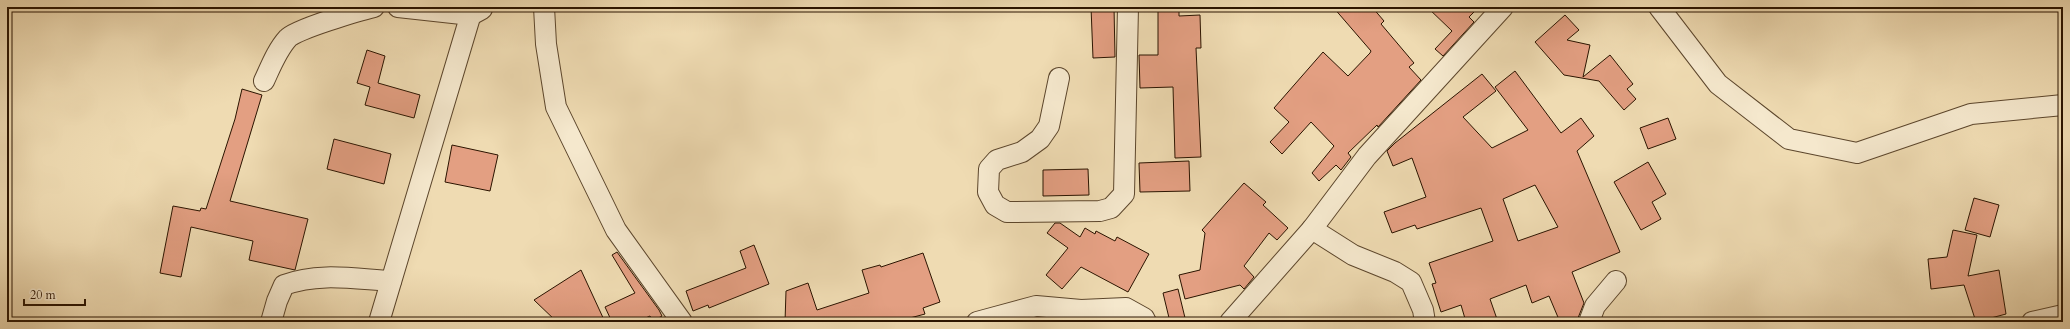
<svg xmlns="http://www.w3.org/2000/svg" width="2070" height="329" font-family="Cardo,serif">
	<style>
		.building { fill: #e39f82; stroke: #2b1400; fill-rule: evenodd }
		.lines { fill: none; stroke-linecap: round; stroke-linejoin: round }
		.minor-casing { stroke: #5c462c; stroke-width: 22 }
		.minor { stroke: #f5e8cd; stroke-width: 20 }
	</style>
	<rect width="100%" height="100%" fill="#efdbb2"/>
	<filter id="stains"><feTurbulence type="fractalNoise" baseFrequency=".005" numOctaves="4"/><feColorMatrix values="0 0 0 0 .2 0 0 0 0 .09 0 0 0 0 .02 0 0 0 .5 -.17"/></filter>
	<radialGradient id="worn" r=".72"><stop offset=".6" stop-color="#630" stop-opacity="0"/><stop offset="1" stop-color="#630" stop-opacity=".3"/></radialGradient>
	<!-- building -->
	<g class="building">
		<path d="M1091,7H1114L1115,57L1093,58Z"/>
		<path d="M1158,7H1179V16L1200,15L1201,48H1196L1201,157L1175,158L1173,87L1140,88L1139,55H1158Z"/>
		<path d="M1333,7H1372L1384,21L1381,24L1414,63L1409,67L1421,80L1378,127L1377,125L1348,153L1351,157L1341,170L1336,165L1319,181L1312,173L1334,146L1311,122L1282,154L1270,142L1289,122L1274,108L1323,52L1348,76L1370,53L1371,51Z"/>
		<path d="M1427,7H1479L1469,17L1474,22L1443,56L1435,49L1452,31Z"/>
		<path d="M1565,15L1579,30L1567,40L1590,45L1583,77L1610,55L1633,84L1627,89L1636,99L1624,110L1599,81L1564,75L1535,42Z"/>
		<path d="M367,50L385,56L378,83L420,95L414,118L365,105L370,87L357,83Z"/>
		<path d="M1515,71L1561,133L1581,118L1594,136L1577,151L1620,252L1572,272L1584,303L1578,318L1569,322H1560L1549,296L1532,303L1526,285L1490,299L1498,322H1466L1461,305L1441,312L1432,284L1436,283L1429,263L1493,241L1481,208L1417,229L1415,225L1392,233L1384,212L1426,197L1412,158L1393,166L1387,151L1395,143L1482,74L1496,91L1463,117L1492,148L1528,130L1495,87ZM1535,185L1558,227L1518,241L1503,199Z"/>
		<path d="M242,89L262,95L230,201L308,219L295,270L249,260L253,241L191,227L181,277L160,273L173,206L200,211L201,208L206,209L235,119Z"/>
		<path d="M1668,118L1676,139L1648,149L1640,128Z"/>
		<path d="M334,139L391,154L384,184L327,169Z"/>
		<path d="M452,145L498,155L490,191L445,182Z"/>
		<path d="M1189,161L1190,191L1140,192L1139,163Z"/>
		<path d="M1648,162L1666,194L1652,202L1661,219L1641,230L1614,182Z"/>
		<path d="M1088,169L1089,195L1043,196V170Z"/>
		<path d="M1244,183L1266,202L1263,205L1288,228L1277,240L1269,233L1244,266L1254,277L1244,289L1240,285L1185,299L1179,275L1200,270L1205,233L1202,230Z"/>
		<path d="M1974,198L1999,205L1990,237L1965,230Z"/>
		<path d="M1055,223H1060L1080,237L1085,228L1095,234L1096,231L1115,241L1117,237L1149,254L1128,292L1081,267L1062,289L1046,275L1068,248L1047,233Z"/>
		<path d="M1953,230L1977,235L1968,276L1999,270L2006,314L1976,322L1964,285L1931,289L1928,259L1947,257Z"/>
		<path d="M754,245L769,284L709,308L708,305L693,311L686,291L746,268L740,251Z"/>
		<path d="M617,252L659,310L662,316L653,321L650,316L637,322H612L605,307L635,293L612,255Z"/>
		<path d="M923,253L940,302L923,308L925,314L895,322H785L786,291L808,283L817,310L869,293L862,270L880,265L881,267Z"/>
		<path d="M581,270L605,322H557L534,300Z"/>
		<path d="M1178,289L1186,322H1170L1163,293Z"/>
	</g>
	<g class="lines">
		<!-- minor casing -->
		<g class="minor-casing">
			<g id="minor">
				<path d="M398,7L471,15L482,9"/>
				<path d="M544,7L546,44L556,107L616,230L682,322"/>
				<path d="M1659,7L1718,84L1789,139L1857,153L1971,114L2063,105"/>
				<path d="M1059,78L1049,126L1040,139L1022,152L997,160L989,169L988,192L995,205L1007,212L1100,211L1111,208L1124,194L1128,7"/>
				<path d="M264,81C271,66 277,50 288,38C294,30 361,10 374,7"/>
				<path d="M1312,229L1353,255L1395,272L1411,282L1423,310L1425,322"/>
				<path d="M271,322L277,301L284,285C319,272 355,279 391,281"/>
				<path d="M379,322L473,7"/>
				<path d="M977,322L1036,306L1081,310L1126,308L1144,318L1146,322"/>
				<path d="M1230,322L1312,229L1367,156L1503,7"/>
				<path d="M1589,322L1595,306L1616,281"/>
				<path d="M2032,322L2063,315"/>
			</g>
		</g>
		<!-- minor -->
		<use href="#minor" class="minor"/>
	</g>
	<!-- margin -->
	<rect width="2070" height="329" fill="none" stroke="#efdbb2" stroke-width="24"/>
	<rect x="8" y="8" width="2054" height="313" fill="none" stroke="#2b1400" stroke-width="2"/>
	<rect x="12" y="12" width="2046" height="305" fill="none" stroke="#2b1400"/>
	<!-- scale -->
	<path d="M24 299v6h61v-6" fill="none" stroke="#2b1400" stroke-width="2"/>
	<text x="30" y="299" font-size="12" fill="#2b1400" stroke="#f5e8cd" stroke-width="3" paint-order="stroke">20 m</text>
	<rect width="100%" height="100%" filter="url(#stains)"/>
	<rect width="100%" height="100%" fill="url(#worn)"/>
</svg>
